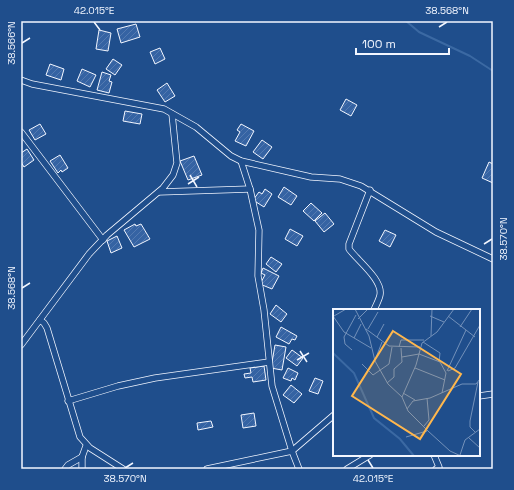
<svg xmlns="http://www.w3.org/2000/svg" width="514" height="490" font-family="'Space Grotesk',sans-serif">
	<style>
		.lines { fill: none; stroke-linecap: round; stroke-linejoin: round }
		.stream { stroke: #3b69a3; stroke-width: 2 }
		.building { fill: url(#building-hatch); stroke: #f2f6ff }
		.minor-casing { stroke: #f2f6ff; stroke-width: 7 }
		.minor { stroke: #1f4e8c; stroke-width: 5.5 }
		.ticks { fill: none; stroke: #f2f6ff; stroke-width: 1.5 }
		.inset-river { fill: none; stroke: #3b69a3; stroke-width: 2 }
		.inset-road { fill: none; stroke: #7391ba; stroke-width: 1 }
		.view { fill: #ffb74d; fill-opacity: 0.15; stroke: #ffb74d; stroke-width: 2 }
		.inset-edge { fill: none; stroke: #f2f6ff; stroke-width: 2 }
		.neatline { fill: none; stroke: #f2f6ff; stroke-width: 1.5 }
		.ticks-label { font-size: 10px; text-anchor: middle; fill: #f2f6ff }
	</style>
	<defs>
		<pattern id="building-hatch" width="6" height="6" patternUnits="userSpaceOnUse"><rect width="6" height="6" fill="#3563a3"/><path d="M-1 1l2-2M0 6l6-6M5 7l2-2" fill="none" stroke="#537ab1"/></pattern>
	</defs>
	<rect width="100%" height="100%" fill="#1f4e8c"/>
	<g class="lines">
		<!-- stream -->
		<path class="stream" d="M406,21L419,32L470,56L493,71"/>
	</g>
	<!-- building -->
	<g class="building">
		<path d="M136,24L140,37L121,43L117,29Z"/>
		<path d="M99,30L111,33L108,51L96,49Z"/>
		<path d="M160,48L165,59L155,64L150,52Z"/>
		<path d="M113,59L122,65L115,75L106,69Z"/>
		<path d="M50,64L64,69L61,80L46,75Z"/>
		<path d="M82,69L96,75L90,87L77,81Z"/>
		<path d="M102,72L111,75L109,81L112,82L109,93L97,90Z"/>
		<path d="M167,83L175,96L165,102L157,90Z"/>
		<path d="M346,99L357,105L351,116L340,110Z"/>
		<path d="M125,111L142,114L140,124L123,121Z"/>
		<path d="M40,124L46,134L35,140L29,130Z"/>
		<path d="M241,124L254,131L246,146L235,141L240,132L237,130Z"/>
		<path d="M262,140L272,147L263,159L253,152Z"/>
		<path d="M27,149L34,160L24,167L21,162V153Z"/>
		<path d="M60,155L68,168L62,172L61,170L58,173L50,161Z"/>
		<path d="M194,156L202,175L188,180L180,161Z"/>
		<path d="M489,162L493,164V183L482,178Z"/>
		<path d="M284,187L297,196L291,205L278,197Z"/>
		<path d="M265,189L272,194L264,207L253,200L259,192L262,194Z"/>
		<path d="M311,203L322,213L314,221L303,211Z"/>
		<path d="M325,213L334,224L324,232L315,221Z"/>
		<path d="M135,224L136,226L141,224L150,239L134,247L124,230Z"/>
		<path d="M290,229L303,236L297,246L285,239Z"/>
		<path d="M385,230L396,235L390,247L379,241Z"/>
		<path d="M117,236L122,248L111,253L107,241Z"/>
		<path d="M271,257L282,264L276,272L266,264Z"/>
		<path d="M263,268L279,276L272,289L260,284L265,275L261,273Z"/>
		<path d="M276,305L287,314L281,322L270,314Z"/>
		<path d="M281,327L297,336L295,340L292,339L289,344L276,337Z"/>
		<path d="M275,345L286,347L282,370L271,368Z"/>
		<path d="M292,350L303,358L297,366L286,358Z"/>
		<path d="M264,366L266,380L253,382L252,377L245,378L244,374L251,373L250,368Z"/>
		<path d="M288,368L298,373L295,380L292,378L291,381L283,378Z"/>
		<path d="M315,378L323,381L318,394L309,391Z"/>
		<path d="M291,385L302,394L294,403L283,395Z"/>
		<path d="M254,413L256,426L243,428L241,415Z"/>
		<path d="M211,421L213,427L198,430L197,423Z"/>
	</g>
	<g class="lines">
		<!-- minor casing -->
		<g class="minor-casing">
			<g id="minor">
				<path d="M21,80L32,84L164,109L196,127L231,156L241,161L311,177L340,179L361,186L436,232L493,259"/>
				<path d="M21,132L103,240"/>
				<path d="M241,161L250,189L259,230L258,276L264,310L272,386L292,451L299,469"/>
				<path d="M370,190L349,244V249C358,261 383,280 380,295C379,300 376,305 374,310"/>
				<path d="M159,192L250,189"/>
				<path d="M40,320L44,323L47,328L80,437L90,448L123,469"/>
				<path d="M21,345L89,254L107,235L163,188L173,175L177,163L172,114"/>
				<path d="M479,396L493,394"/>
				<path d="M68,401L118,386L155,378L269,362"/>
				<path d="M434,455L439,467L436,469"/>
				<path d="M65,469L68,465L82,457"/>
				<path d="M82,469V457L86,446"/>
				<path d="M207,469L292,451L334,415"/>
				<path d="M347,469L370,455"/>
			</g>
		</g>
		<!-- minor -->
		<use href="#minor" class="minor"/>
	</g>
	<!-- ticks -->
	<path class="ticks" d="M94,22L100,30M439,27L447,22M22,43L30,38M190,175L197,187M188,184L199,177M484,244L492,239M22,288L30,283M300,351L307,362M297,360L309,353M368,460L373,468M125,468L133,463"/>
	<!-- overview -->
	<g transform="translate(333 309)">
		<rect width="147" height="147" fill="#1f4e8c"/>
		<path class="inset-river" d="M0,44L21,64L41,109L67,130L81,147"/>
		<path class="inset-road" d="M22,0L36,27L42,52L55,75L69,88L75,102L95,122L117,142L128,147M0,7L11,23L38,39M1,7L13,0M97,7L111,13M115,7L142,28M25,10L35,0M127,18L139,0M33,20L56,37L87,38M35,20L45,3M98,27L99,0M44,28L51,15M21,29L28,15M90,33L107,44L106,53M66,38L68,31H91M19,41L12,35L11,28L23,6M69,48L86,45L107,53L113,64L109,84M42,51L49,33M29,55L40,66L56,55L59,38M82,59L112,71M114,62L133,21M115,62L122,59L147,16M54,74L61,68V60L69,53L68,39M70,84L82,91M69,88L83,56L89,34L104,23L121,0M74,100L80,92L97,89L129,75H143L147,70M91,117L96,111L94,89M142,123L137,118V112L145,73M73,128L94,122M136,129L147,139M127,146L132,131L147,120"/>
		<path class="view" d="M60,22L128,65L87,130L19,87Z"/>
		<rect width="147" height="147" class="inset-edge"/>
	</g>
	<!-- border -->
	<rect width="514" height="490" fill="none" stroke="#1f4e8c" stroke-width="44"/>
	<!-- scale -->
	<path d="M356 48v6h93v-6" fill="none" stroke="#f2f6ff" stroke-width="2"/>
	<text x="362" y="48" font-size="12" fill="#f2f6ff" stroke="#1f4e8c" stroke-width="3" paint-order="stroke">100 m</text>
	<rect x="22" y="22" width="470" height="446" class="neatline"/>
	<g class="ticks-label">
		<text x="94" y="14">42.015°E</text>
		<text x="447" y="14">38.568°N</text>
		<text transform="translate(11 43) rotate(-90)" y="4">38.566°N</text>
		<text transform="translate(503 239) rotate(-90)" y="4">38.570°N</text>
		<text transform="translate(11 288) rotate(-90)" y="4">38.568°N</text>
		<text x="125" y="482">38.570°N</text>
		<text x="373" y="482">42.015°E</text>
	</g>
</svg>
